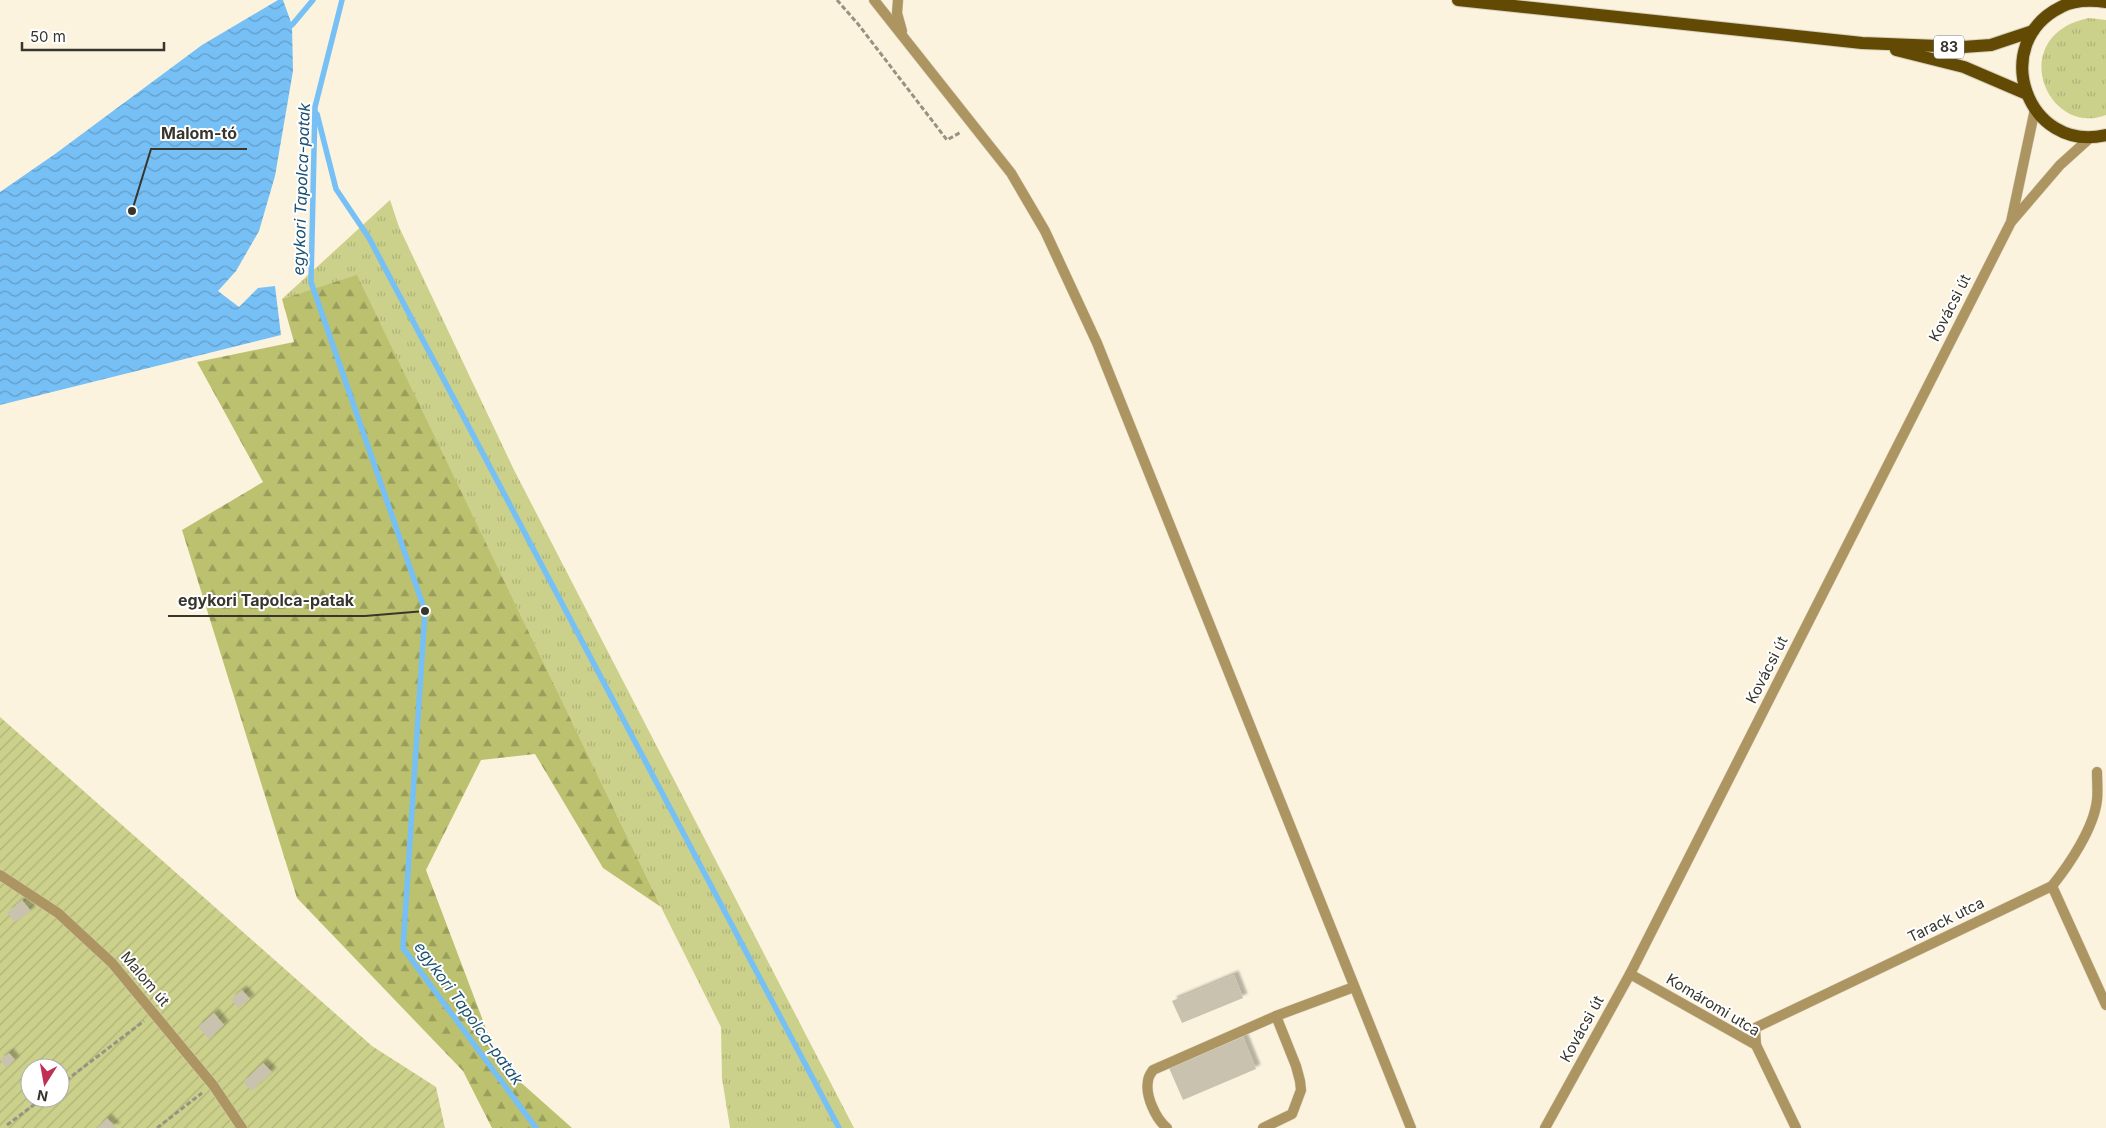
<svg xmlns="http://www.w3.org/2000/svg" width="2106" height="1128" font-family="Inter,sans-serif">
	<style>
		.grass { fill: url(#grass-tufts) }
		.forest { fill: url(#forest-firs) }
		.garden { fill: url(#garden-furrows); fill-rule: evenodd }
		.water { fill: url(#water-waves) }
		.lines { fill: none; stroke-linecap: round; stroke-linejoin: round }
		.stream { stroke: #76c0f6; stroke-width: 5.5 }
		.building { fill: #c9c2ae; filter: url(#shadow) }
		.service-casing { stroke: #d8d1be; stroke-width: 11 }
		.minor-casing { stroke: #d8d1be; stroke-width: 11 }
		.tertiary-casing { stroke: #d8d1be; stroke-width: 11 }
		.primary-casing { stroke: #d8d1be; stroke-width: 14 }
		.path { stroke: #979283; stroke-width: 3; stroke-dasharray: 5 2.5; stroke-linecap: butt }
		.service { stroke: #ad9561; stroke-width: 10 }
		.minor { stroke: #ad9561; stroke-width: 10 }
		.tertiary { stroke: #ad9561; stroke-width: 10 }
		.primary { stroke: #634a04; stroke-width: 12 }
		.labels { text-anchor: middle; stroke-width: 4; stroke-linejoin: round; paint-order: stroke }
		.shield { fill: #fff; stroke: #74726c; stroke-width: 1 }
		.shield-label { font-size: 14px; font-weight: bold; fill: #38352d }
		.street-label { font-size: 15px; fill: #38352d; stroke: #fff }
		.water-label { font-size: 16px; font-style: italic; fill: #1a5275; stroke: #fff }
		.leader { fill: none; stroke: #38352d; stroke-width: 2 }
		.callout-dot { fill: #38352d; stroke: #fff; stroke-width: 2 }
		.callout-label { font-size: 16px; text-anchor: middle; font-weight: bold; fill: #38352d; stroke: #fff; stroke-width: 4; stroke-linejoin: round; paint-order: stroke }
	</style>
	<defs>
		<pattern id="grass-tufts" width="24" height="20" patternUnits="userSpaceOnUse" patternTransform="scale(1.25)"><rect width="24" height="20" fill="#cbd08b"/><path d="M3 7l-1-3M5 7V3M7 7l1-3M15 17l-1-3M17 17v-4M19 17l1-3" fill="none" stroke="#afb378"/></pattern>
		<pattern id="forest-firs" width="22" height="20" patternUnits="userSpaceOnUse" patternTransform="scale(1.25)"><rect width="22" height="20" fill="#bbc16e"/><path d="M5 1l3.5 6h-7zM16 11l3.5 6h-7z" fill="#999e5b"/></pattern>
		<pattern id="garden-furrows" width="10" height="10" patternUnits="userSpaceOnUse" patternTransform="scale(1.25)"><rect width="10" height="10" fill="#cbd08b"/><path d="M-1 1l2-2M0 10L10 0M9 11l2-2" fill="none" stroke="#afb378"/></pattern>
		<pattern id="water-waves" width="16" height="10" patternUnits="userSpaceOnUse" patternTransform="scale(1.25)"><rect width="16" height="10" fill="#76c0f6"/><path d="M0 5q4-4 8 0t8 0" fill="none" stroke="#629dc8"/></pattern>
		<filter id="shadow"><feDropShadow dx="4.5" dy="-4.5" stdDeviation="1" flood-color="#0004"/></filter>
	</defs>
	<rect width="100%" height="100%" fill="#fbf3de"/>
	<!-- grass -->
	<g class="grass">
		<path d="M2089,18L2106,20V115C2046,138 2005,35 2089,18Z"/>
		<path d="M390,200L399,227L514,470L854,1128H730L722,1078L721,1027L661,907L357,276L282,299Z"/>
	</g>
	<!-- forest -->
	<path class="forest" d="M357,275L661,907L603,868L535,754L481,760L426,870L499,1063L572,1128H492L463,1071L297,898L182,530L263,482L197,362L294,342L282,299Z"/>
	<!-- garden -->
	<path class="garden" d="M0,717L372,1046L436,1087L445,1128H0ZM30,1068H60V1098H30Z"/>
	<!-- water -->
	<path class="water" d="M278,0H283L292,25L293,71L275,176L259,231L236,271L218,291L239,307L258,288L275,286L281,335L0,405V192L55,154L202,45Z"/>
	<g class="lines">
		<!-- stream -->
		<g class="stream">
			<path d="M342,0L315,107L311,282L425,611L403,948L536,1128"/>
			<path d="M292,25L313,0"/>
			<path d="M317,114L336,189L369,238L839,1128"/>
		</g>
	</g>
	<!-- building -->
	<g class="building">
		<path d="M22,900L31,911L15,922L7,913Z"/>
		<path d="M1234,975L1243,998L1182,1023L1172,1001Z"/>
		<path d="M242,990L250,999L238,1008L231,999Z"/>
		<path d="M214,1013L224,1025L209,1039L198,1027Z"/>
		<path d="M1243,1037L1256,1069L1183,1100L1169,1068Z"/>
		<path d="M9,1053L15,1060L6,1068L0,1060Z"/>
		<path d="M263,1063L272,1072L251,1091L243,1082Z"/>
		<path d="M107,1118L116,1128H97Z"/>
	</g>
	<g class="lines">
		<!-- service casing -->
		<g class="service-casing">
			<g id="service">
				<path d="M1167,1128C1156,1119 1145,1096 1148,1081C1148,1077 1151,1073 1153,1070L1276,1016L1354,987"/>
				<path d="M1263,1128L1292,1114L1301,1090L1300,1081L1296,1066L1276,1016"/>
			</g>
		</g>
		<!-- minor casing -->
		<g class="minor-casing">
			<g id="minor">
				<path d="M874,0L1011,173L1045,231L1097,343L1411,1128"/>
				<path d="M898,0L897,13L902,31"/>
				<path d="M0,875L58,913L112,963L213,1085L242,1128"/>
				<path d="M2052,886L2106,1005"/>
				<path d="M1630,974L1756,1045L1796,1128"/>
				<path d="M1756,1045L1755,1028L2052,886C2069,865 2094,828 2097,800C2098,791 2097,781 2097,772"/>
			</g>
		</g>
		<!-- tertiary casing -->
		<g class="tertiary-casing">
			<g id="tertiary">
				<path d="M2012,221L2060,165L2091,137"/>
				<path d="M1545,1128L1630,974L2011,222L2035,109"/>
			</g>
		</g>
		<!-- primary casing -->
		<g class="primary-casing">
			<g id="primary">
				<path d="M1458,0L1862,43L1963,47L1991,45L2033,31"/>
				<path d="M2106,2C2092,0 2074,0 2061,7C1988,43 2027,154 2106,135"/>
				<path d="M1896,50L1964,67L2027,94"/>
			</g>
		</g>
		<!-- path -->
		<g class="path">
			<path d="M837,0L858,24L947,140L961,132"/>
			<path d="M60,1085L144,1021"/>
			<path d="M7,1125L43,1098"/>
			<path d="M157,1128L202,1093"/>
		</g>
		<!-- service -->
		<use href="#service" class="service"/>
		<!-- minor -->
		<use href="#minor" class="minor"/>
		<!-- tertiary -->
		<use href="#tertiary" class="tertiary"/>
		<!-- primary -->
		<use href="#primary" class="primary"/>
	</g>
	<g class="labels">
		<!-- shield labels -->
		<rect class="shield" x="1934" y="35.5" width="30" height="23" rx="4"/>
		<g class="shield-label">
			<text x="1949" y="52">83</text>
		</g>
		<!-- street labels -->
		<g class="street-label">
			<text transform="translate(1950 308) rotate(-63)" y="5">Kovácsi út</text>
			<text transform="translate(1767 670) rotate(-63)" y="5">Kovácsi út</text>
			<text transform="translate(1946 920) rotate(-26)" y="5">Tarack utca</text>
			<text transform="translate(145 979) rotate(50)" y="5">Malom út</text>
			<text transform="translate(1713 1005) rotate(31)" y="5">Komáromi utca</text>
			<text transform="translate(1582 1029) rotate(-61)" y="5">Kovácsi út</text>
		</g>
		<!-- water labels -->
		<g class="water-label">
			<text transform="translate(301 189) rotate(-88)" y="6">egykori Tapolca-patak</text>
			<text transform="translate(469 1013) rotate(54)" y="6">egykori Tapolca-patak</text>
		</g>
	</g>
	<!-- callouts -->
	<path class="leader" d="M132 211L151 149H247M425 611L365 616H168"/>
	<g class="callout-dot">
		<circle cx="132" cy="211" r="5"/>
		<circle cx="425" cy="611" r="5"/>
	</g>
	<g class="callout-label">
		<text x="199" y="139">Malom-tó</text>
		<text x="266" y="606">egykori Tapolca-patak</text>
	</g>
	<!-- north arrow -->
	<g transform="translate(45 1083) rotate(191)"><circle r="24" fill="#ffffff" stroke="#afaeab"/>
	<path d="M0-4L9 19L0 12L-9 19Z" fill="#c03054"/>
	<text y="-8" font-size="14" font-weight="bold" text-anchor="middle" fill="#38352d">N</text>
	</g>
	<!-- scale -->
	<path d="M22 42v8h142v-8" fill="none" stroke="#38352d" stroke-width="2.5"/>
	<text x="30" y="42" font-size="15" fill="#38352d" stroke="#ffffff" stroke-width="4" paint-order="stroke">50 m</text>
</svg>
